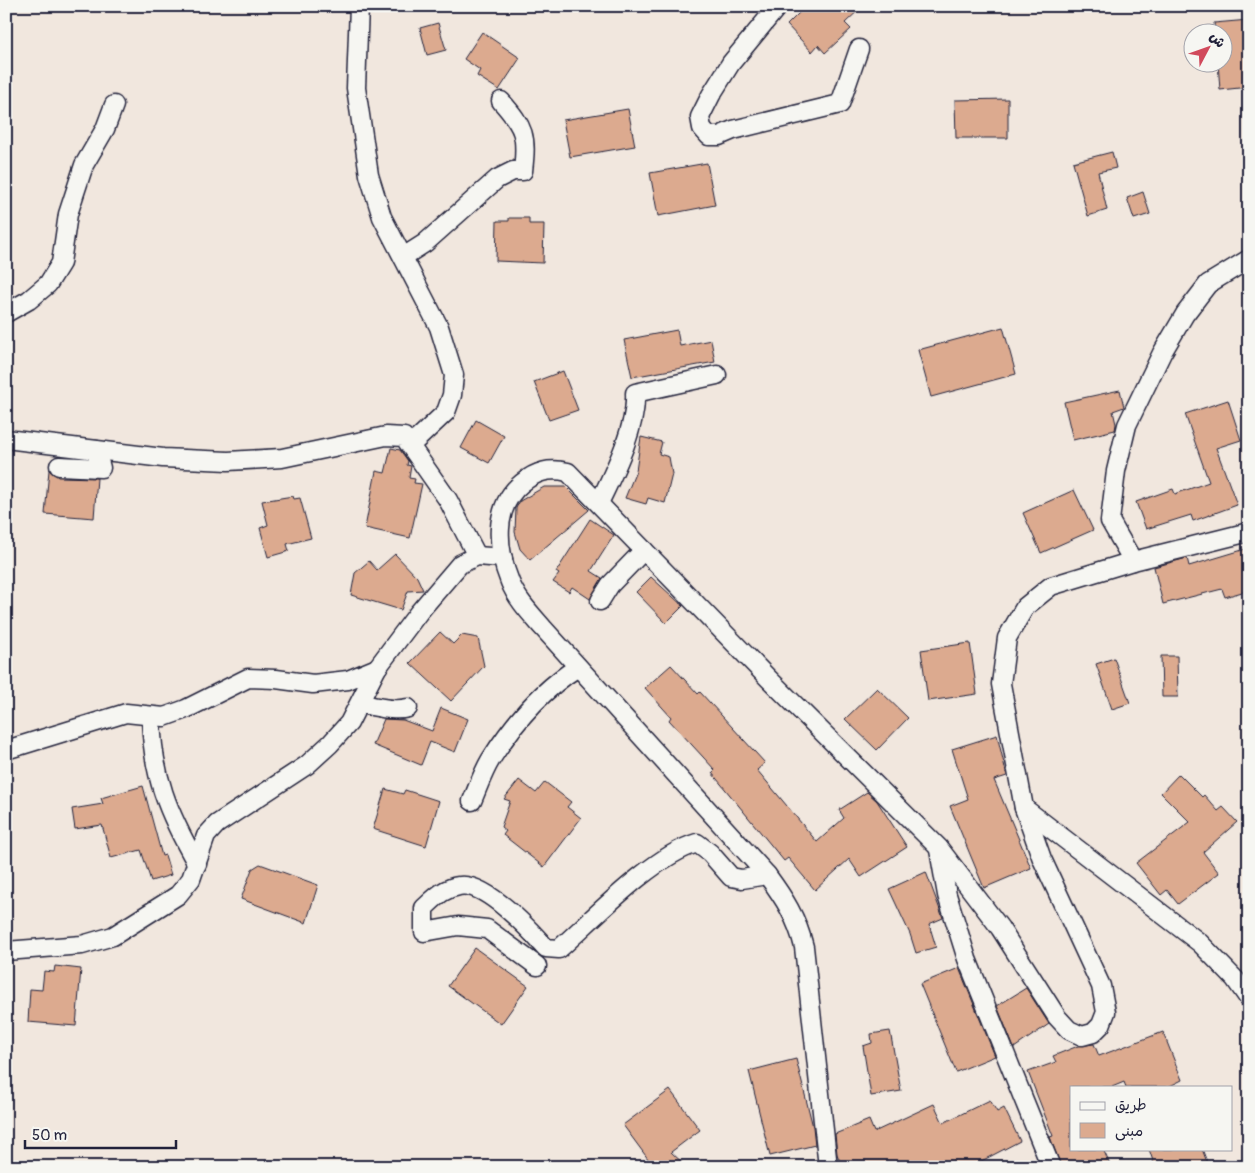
<svg xmlns="http://www.w3.org/2000/svg" width="1255" height="1173" font-family="Pangolin,'Playpen Sans Arabic',sans-serif">
	<style>
		.building { fill: #dcaa8f; stroke: #22223b }
		.lines { fill: none; stroke-linecap: round; stroke-linejoin: round }
		.street-casing { stroke: #22223b; stroke-width: 21 }
		.street { stroke: #f6f6f2; stroke-width: 18 }
	</style>
	<rect width="100%" height="100%" fill="#f1e7de"/>
	<filter id="ink" filterUnits="userSpaceOnUse"><feTurbulence type="fractalNoise" baseFrequency=".02" numOctaves="2"/><feDisplacementMap in="SourceGraphic" scale="10" xChannelSelector="R" yChannelSelector="G"/><feConvolveMatrix kernelMatrix="1 2 1 2 8 2 1 2 1" color-interpolation-filters="sRGB"/></filter>
	<g filter="url(#ink)">
		<!-- building -->
		<g class="building">
			<path d="M806,6H863L845,23L851,29L825,53L818,45L812,52L787,25Z"/>
			<path d="M1249,20V87L1220,90L1218,62H1222V32H1215L1214,23Z"/>
			<path d="M438,23L446,50L427,55L420,28Z"/>
			<path d="M482,32L520,58L499,90L477,76L480,70L464,59Z"/>
			<path d="M1008,99V138H956L955,100Z"/>
			<path d="M628,109L635,146L570,157L563,120Z"/>
			<path d="M1112,152L1116,168L1098,172L1107,210L1088,216L1073,162Z"/>
			<path d="M707,163L715,205L658,216L650,173Z"/>
			<path d="M1143,192L1150,214L1134,219L1127,198Z"/>
			<path d="M509,218H529V224H544L543,263L496,261L497,221H509Z"/>
			<path d="M1003,327L1016,374L931,397L918,350Z"/>
			<path d="M677,330L680,346L711,340L715,362L632,377L624,340Z"/>
			<path d="M563,371L578,410L549,420L534,382Z"/>
			<path d="M1120,390L1124,407L1113,411L1116,424L1115,430L1073,440L1064,402Z"/>
			<path d="M1228,400L1241,440L1216,448L1237,505L1193,521L1191,515L1146,529L1136,502L1173,489L1175,494L1209,482L1185,414Z"/>
			<path d="M476,420L504,436L489,463L461,448Z"/>
			<path d="M641,437L662,442L659,454L669,457L672,474L665,503L648,498L646,504L625,498L636,471Z"/>
			<path d="M391,448L400,450L408,461L407,465L411,466L409,478L415,479L414,483L422,484L410,538L365,528L376,471L385,473Z"/>
			<path d="M49,470L58,477L97,478L94,518L45,514Z"/>
			<path d="M544,487H566L589,510L530,560L520,549L515,532L516,508L520,501Z"/>
			<path d="M1074,490L1093,530L1041,553L1023,513Z"/>
			<path d="M293,496L294,499L300,498L311,538L287,544L289,551L268,557L260,528L268,525L262,501Z"/>
			<path d="M590,519L614,535L591,571L602,578L590,599L572,587L569,592L553,582L559,574L556,572Z"/>
			<path d="M1249,548V590L1225,597L1222,589L1163,604L1154,567L1187,558L1189,566Z"/>
			<path d="M395,554L417,577L423,590L408,591L401,610L351,595L355,573L369,561L377,570Z"/>
			<path d="M651,577L683,606L666,623L636,592Z"/>
			<path d="M440,632L453,644L462,635L478,638L484,666L451,701L410,663Z"/>
			<path d="M970,643L977,694L928,701L921,650Z"/>
			<path d="M1161,656H1177L1178,697H1162Z"/>
			<path d="M1114,658L1130,703L1112,709L1096,664Z"/>
			<path d="M671,665L698,694L700,692L765,763L757,770L817,842L844,818L839,810L867,792L877,801L907,847L861,877L849,859L815,890L788,858L784,861L712,773L715,770L669,720L671,717L645,688Z"/>
			<path d="M877,688L908,718L877,750L845,719Z"/>
			<path d="M441,708L468,719L455,752L430,742L421,765L373,745L384,719L403,720L432,731Z"/>
			<path d="M997,735L1007,776L994,780L1031,868L984,888L950,806L968,799L952,749Z"/>
			<path d="M1179,774L1202,797L1204,795L1218,811L1223,807L1237,822L1203,852L1219,873L1178,904L1167,890L1161,895L1136,863L1190,822L1161,793Z"/>
			<path d="M519,780L536,793L545,782L571,802L567,807L581,818L544,867L503,835L506,831L501,827L510,801L504,799Z"/>
			<path d="M143,786L162,856L165,855L171,875L151,881L141,850L111,858L102,825L75,829L72,809L103,804L101,798Z"/>
			<path d="M385,789L403,794L405,790L439,801L426,846L373,829Z"/>
			<path d="M260,864L318,885L306,923L241,899L252,869Z"/>
			<path d="M926,872L943,918L929,924L936,947L916,953L910,934L889,889Z"/>
			<path d="M475,948L528,986L501,1024L448,986Z"/>
			<path d="M55,966L81,969L76,1026L28,1022L30,989L42,990L44,971L54,972Z"/>
			<path d="M959,968L995,1056L956,1072L920,984Z"/>
			<path d="M1026,988L1049,1024L1014,1048L997,1006Z"/>
			<path d="M890,1031L901,1091L871,1096L863,1046L872,1043L871,1034Z"/>
			<path d="M1163,1032L1182,1080L1168,1087H1126L1124,1082L1112,1087H1071V1149H1103L1111,1167H1061L1050,1137L1053,1136L1028,1072L1056,1062L1053,1056L1078,1046L1094,1044L1099,1056Z"/>
			<path d="M796,1059L813,1127L815,1145L770,1156L749,1071Z"/>
			<path d="M670,1090L700,1130L671,1152L687,1167H654L623,1125Z"/>
			<path d="M990,1100L997,1112L1004,1108L1020,1141L970,1167H842L837,1154L835,1134L869,1120L874,1132L934,1104L943,1123Z"/>
			<path d="M1149,1149H1202L1209,1167H1155Z"/>
		</g>
		<g class="lines">
			<!-- street casing -->
			<g class="street-casing">
				<g id="street">
					<path d="M359,6L356,88L369,175L382,217L439,327L454,375L452,395L446,412L411,445"/>
					<path d="M778,6L731,63L711,95L700,117L702,128L709,136H719L733,130L840,104L859,49"/>
					<path d="M403,257L425,243L497,179L513,171H523C527,136 525,128 501,101"/>
					<path d="M6,313L29,300L48,284L61,263L68,214L84,165L105,129L114,105"/>
					<path d="M6,439L163,458L228,461L282,458L386,436L404,437L448,500L477,556"/>
					<path d="M59,466L101,468L96,450"/>
					<path d="M599,503C614,472 637,427 635,393L717,375"/>
					<path d="M1249,532L1133,561L1051,586L1025,607L1007,638L1001,684L1024,808L1200,943L1235,979L1249,999"/>
					<path d="M1133,561L1110,521L1116,471L1127,425L1162,353L1185,314L1208,284L1249,259"/>
					<path d="M600,601L610,585L644,550"/>
					<path d="M360,704C376,706 393,712 408,708"/>
					<path d="M151,716C152,775 168,813 197,864"/>
					<path d="M6,750L126,713L164,717L186,709L248,678L276,679L313,684L348,680L377,668"/>
					<path d="M472,801C478,787 483,772 491,759C513,724 543,689 578,667"/>
					<path d="M939,850L947,895L967,959L1051,1167"/>
					<path d="M6,951L82,945L113,936L178,895L191,879L206,836L217,824L307,765L330,744L349,723L377,668L419,612L460,564L477,556L503,558"/>
					<path d="M537,966L487,929L458,926L424,932V908C435,898 444,888 459,886C485,881 530,930 546,948L559,949C595,917 653,856 697,843L710,853L731,877L742,879L767,875"/>
					<path d="M828,1167L804,947C797,918 784,898 767,875L544,629C532,615 517,600 510,582C497,550 492,507 522,483C537,471 549,468 568,472L769,679L939,848L1000,928L1057,1017L1069,1030L1082,1036L1093,1033L1101,1025L1106,1012L1101,986L1042,859L1024,808"/>
				</g>
			</g>
			<!-- street -->
			<use href="#street" class="street"/>
		</g>
	</g>
	<!-- margin -->
	<rect width="1255" height="1173" fill="none" stroke="#f6f6f2" stroke-width="25"/>
	<rect x="12" y="12" width="1230" height="1148" fill="none" stroke="#22223b" stroke-width="2" filter="url(#ink)"/>
	<!-- legend -->
	<rect x="1070" y="1086" width="162" height="65" fill="#f6f6f2" stroke="#a1a1a9"/>
	<rect x="1080" y="1102" width="25" height="8" fill="#f6f6f2" stroke="#a1a1a9"/>
	<text x="1115" y="1110" font-size="15" fill="#22223b">طريق</text>
	<rect x="1080" y="1123" width="25" height="15" fill="#dcaa8f" stroke="#a1a1a9"/>
	<text x="1115" y="1136" font-size="15" fill="#22223b">مبنى</text>
	<!-- north arrow -->
	<g transform="translate(1208 48) rotate(49)"><circle r="24" fill="#f6f6f2" stroke="#a1a1a9"/>
	<path d="M0-4L9 19L0 12L-9 19Z" fill="#d1495b"/>
	<text y="-8" font-size="14" font-weight="bold" text-anchor="middle" fill="#22223b">ش</text>
	</g>
	<!-- scale -->
	<path d="M25 1140v8h151v-8" fill="none" stroke="#22223b" stroke-width="2.5"/>
	<text x="32" y="1140" font-size="15" fill="#22223b" stroke="#f6f6f2" stroke-width="4" paint-order="stroke">50 m</text>
</svg>
